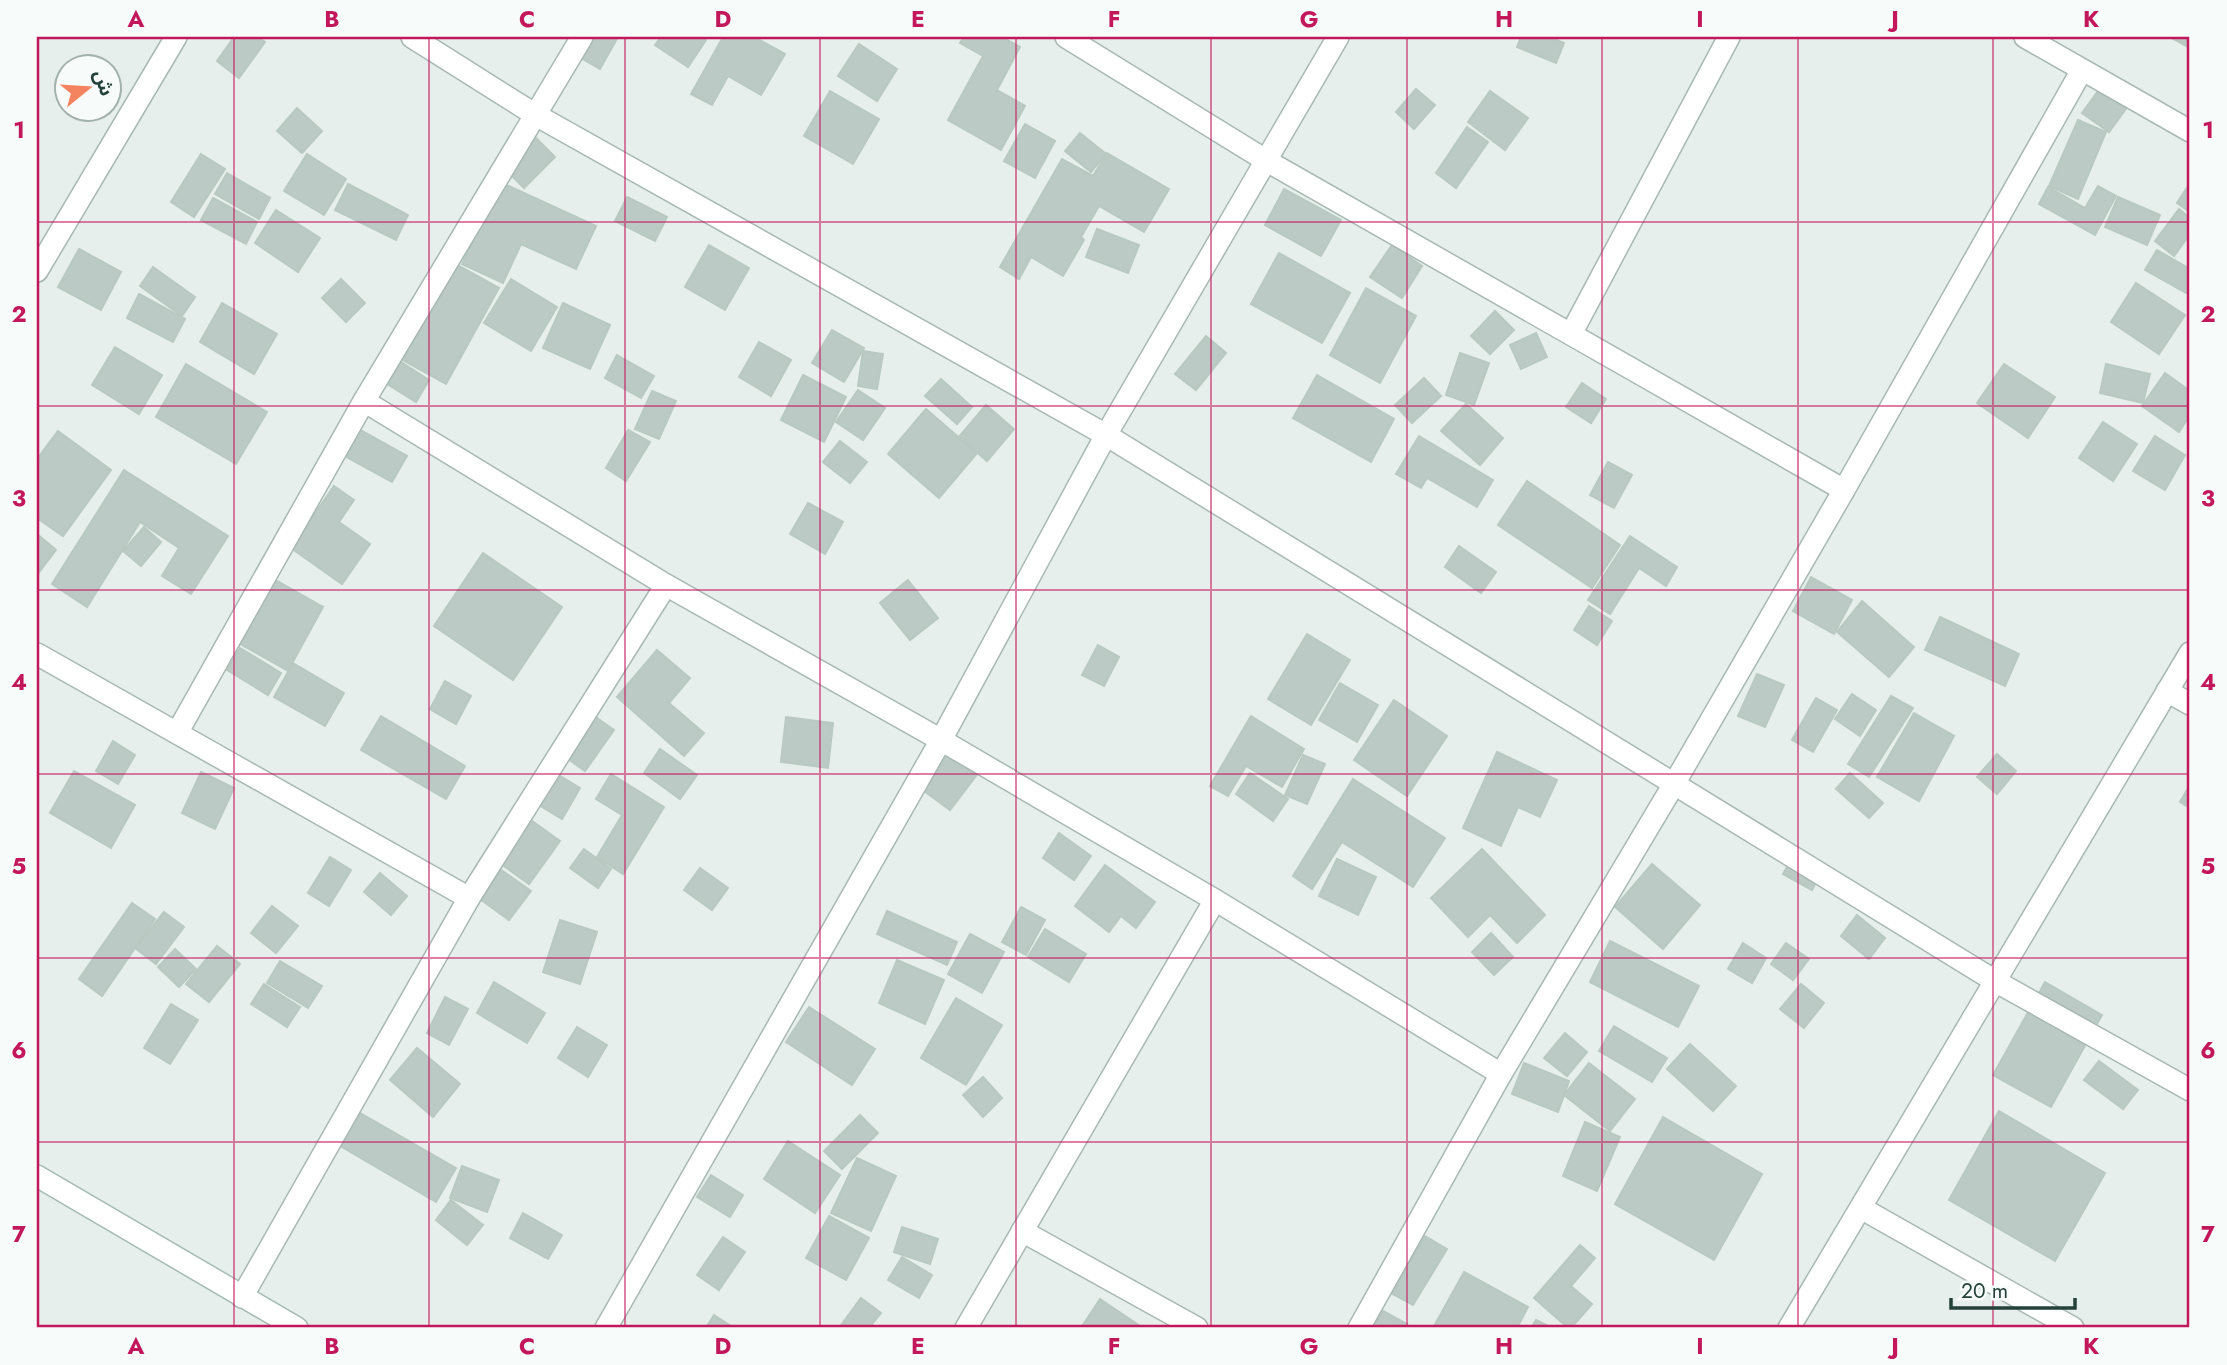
<svg xmlns="http://www.w3.org/2000/svg" width="2227" height="1365" font-family="Jost,'Noto Sans Arabic',sans-serif">
	<style>
		.building { fill: #bbcac4; stroke: #b8c9c2; stroke-width: 2 }
		.lines { fill: none; stroke-linecap: round; stroke-linejoin: round }
		.minor-casing { stroke: #a8b8b2; stroke-width: 24 }
		.tertiary-casing { stroke: #a8b8b2; stroke-width: 24 }
		.secondary-casing { stroke: #a4bbb3; stroke-width: 24 }
		.minor { stroke: #fff; stroke-width: 21 }
		.tertiary { stroke: #fff; stroke-width: 21 }
		.secondary { stroke: #fff; stroke-width: 21 }
		.grid { fill: none; stroke: #c2185b; stroke-width: 2; stroke-opacity: 0.55 }
		.neatline { fill: none; stroke: #c2185b; stroke-width: 2.5 }
		.grid-label { font-size: 23px; text-anchor: middle; font-weight: bold; fill: #c2185b }
	</style>
	<rect width="100%" height="100%" fill="#e6efeb"/>
	<!-- building -->
	<g class="building">
		<path d="M234,37H258L265,42L239,78L217,61Z"/>
		<path d="M588,37H618L600,69L577,56Z"/>
		<path d="M661,37H701L706,40L688,67L655,45Z"/>
		<path d="M723,37H754L785,54L761,95L728,76L712,105L691,94Z"/>
		<path d="M964,37H1002L1020,47L997,90L1025,106L1001,150L948,120L983,56L960,43Z"/>
		<path d="M1521,37H1550L1564,43L1556,63L1517,47Z"/>
		<path d="M2170,37H2190V48Z"/>
		<path d="M859,44L897,69L877,101L838,76Z"/>
		<path d="M2101,87L2128,106L2109,132L2082,113Z"/>
		<path d="M1416,89L1435,105L1414,129L1396,112Z"/>
		<path d="M830,91L879,119L853,164L804,136Z"/>
		<path d="M1490,91L1528,118L1505,150L1468,122Z"/>
		<path d="M297,108L322,131L302,153L277,131Z"/>
		<path d="M2078,120L2106,132L2078,199L2049,186Z"/>
		<path d="M1025,124L1055,141L1035,178L1004,161Z"/>
		<path d="M1467,127L1488,142L1456,188L1436,173Z"/>
		<path d="M1080,133L1106,154L1091,172L1065,151Z"/>
		<path d="M533,135L555,157L524,188L503,167Z"/>
		<path d="M1107,153L1169,189L1144,232L1099,206L1081,237L1084,240L1063,276L1031,257L1019,279L1000,267L1062,159L1093,176Z"/>
		<path d="M201,154L225,169L194,217L171,202Z"/>
		<path d="M307,154L346,179L324,215L284,191Z"/>
		<path d="M227,173L270,198L259,219L215,194Z"/>
		<path d="M500,182L596,226L576,269L521,244L503,283L462,264Z"/>
		<path d="M2190,183V212L2177,203Z"/>
		<path d="M348,184L408,215L396,240L335,210Z"/>
		<path d="M2098,186L2116,196L2095,235L2039,204L2048,187L2085,208Z"/>
		<path d="M1284,189L1341,220L1321,256L1265,225Z"/>
		<path d="M627,197L667,217L655,241L615,221Z"/>
		<path d="M2118,197L2160,215L2147,245L2105,227Z"/>
		<path d="M213,198L257,222L246,244L201,220Z"/>
		<path d="M2179,209L2190,218V234L2174,256L2155,241Z"/>
		<path d="M276,210L320,238L298,272L255,243Z"/>
		<path d="M1097,229L1139,245L1128,273L1086,257Z"/>
		<path d="M709,245L749,268L725,310L685,287Z"/>
		<path d="M1392,245L1422,266L1402,298L1370,277Z"/>
		<path d="M79,249L121,272L101,310L58,287Z"/>
		<path d="M2157,250L2190,269V286L2186,293L2145,270Z"/>
		<path d="M1279,253L1350,293L1322,343L1251,304Z"/>
		<path d="M454,263L499,288L446,384L401,359Z"/>
		<path d="M153,267L195,297L182,316L140,286Z"/>
		<path d="M341,279L365,303L346,322L322,298Z"/>
		<path d="M511,279L557,307L531,351L484,323Z"/>
		<path d="M2136,283L2185,315L2159,354L2111,322Z"/>
		<path d="M1366,288L1416,316L1380,383L1330,355Z"/>
		<path d="M139,294L185,319L173,342L127,318Z"/>
		<path d="M222,303L277,334L254,374L200,342Z"/>
		<path d="M563,303L610,325L590,369L543,348Z"/>
		<path d="M1495,311L1514,330L1490,354L1471,336Z"/>
		<path d="M832,330L864,348L844,382L812,363Z"/>
		<path d="M1536,333L1547,357L1521,369L1510,345Z"/>
		<path d="M1206,336L1226,353L1196,390L1175,374Z"/>
		<path d="M759,342L791,360L771,396L739,377Z"/>
		<path d="M115,347L162,375L139,414L92,385Z"/>
		<path d="M863,351L883,354L877,389L858,386Z"/>
		<path d="M1460,353L1489,363L1474,405L1446,395Z"/>
		<path d="M617,355L654,376L641,398L605,378Z"/>
		<path d="M398,360L429,380L416,402L384,382Z"/>
		<path d="M186,364L267,412L236,464L156,417Z"/>
		<path d="M2004,364L2055,397L2028,438L1977,403Z"/>
		<path d="M2106,364L2150,374L2143,403L2100,393Z"/>
		<path d="M2165,373L2190,391V415L2179,432L2142,406Z"/>
		<path d="M803,375L846,397L824,442L781,420Z"/>
		<path d="M1317,375L1394,419L1371,462L1293,418Z"/>
		<path d="M1424,378L1441,396L1412,423L1395,405Z"/>
		<path d="M941,379L972,407L957,424L925,396Z"/>
		<path d="M1582,383L1606,399L1591,423L1566,407Z"/>
		<path d="M858,390L885,408L863,440L836,422Z"/>
		<path d="M652,391L676,401L659,439L635,429Z"/>
		<path d="M1466,404L1503,438L1480,465L1441,431Z"/>
		<path d="M986,405L1014,429L987,461L959,437Z"/>
		<path d="M926,409L977,453L939,498L888,454Z"/>
		<path d="M2103,422L2137,444L2113,481L2079,458Z"/>
		<path d="M357,428L407,456L392,482L343,455Z"/>
		<path d="M628,430L650,442L626,481L606,468Z"/>
		<path d="M58,431L111,470L63,536L37,518V459Z"/>
		<path d="M1419,436L1493,480L1477,507L1427,478L1421,488L1396,474Z"/>
		<path d="M2155,436L2185,455L2165,490L2133,471Z"/>
		<path d="M840,441L867,462L850,483L823,462Z"/>
		<path d="M1608,462L1632,475L1614,508L1590,495Z"/>
		<path d="M124,470L228,536L191,594L162,576L179,548L140,522L87,607L52,584Z"/>
		<path d="M1527,481L1620,545L1592,588L1498,525Z"/>
		<path d="M334,486L354,500L339,522L370,544L342,584L291,548Z"/>
		<path d="M808,503L843,522L825,554L790,534Z"/>
		<path d="M144,527L161,542L141,566L123,551Z"/>
		<path d="M37,534L56,550L37,575Z"/>
		<path d="M1630,536L1677,567L1666,586L1639,568L1610,614L1588,600Z"/>
		<path d="M1459,546L1496,572L1481,593L1445,567Z"/>
		<path d="M483,553L562,607L513,680L434,626Z"/>
		<path d="M1811,577L1852,600L1834,634L1793,611Z"/>
		<path d="M272,578L323,607L288,671L237,642Z"/>
		<path d="M908,580L938,618L910,640L880,603Z"/>
		<path d="M1862,601L1914,647L1889,677L1837,632Z"/>
		<path d="M1589,606L1612,621L1597,645L1574,630Z"/>
		<path d="M1940,617L2019,654L2005,686L1925,650Z"/>
		<path d="M1307,634L1350,660L1311,725L1268,699Z"/>
		<path d="M1098,645L1119,657L1104,686L1082,675Z"/>
		<path d="M240,648L281,673L268,695L227,670Z"/>
		<path d="M657,650L690,678L669,703L704,733L684,756L617,697Z"/>
		<path d="M293,663L344,693L325,726L274,697Z"/>
		<path d="M1757,674L1784,685L1765,727L1738,716Z"/>
		<path d="M445,681L471,696L456,724L430,709Z"/>
		<path d="M1340,683L1378,705L1357,742L1319,720Z"/>
		<path d="M1852,694L1876,710L1860,736L1835,719Z"/>
		<path d="M1891,696L1913,708L1869,777L1848,764Z"/>
		<path d="M1816,698L1837,710L1813,752L1792,740Z"/>
		<path d="M1394,700L1447,736L1407,796L1354,760Z"/>
		<path d="M590,713L614,730L585,771L561,754Z"/>
		<path d="M1914,713L1954,736L1919,801L1877,777Z"/>
		<path d="M381,716L465,766L446,799L361,750Z"/>
		<path d="M1251,716L1304,749L1282,787L1246,766L1228,796L1210,786Z"/>
		<path d="M786,717L833,723L828,768L781,762Z"/>
		<path d="M943,740L982,768L950,810L912,782Z"/>
		<path d="M113,741L135,755L118,784L96,771Z"/>
		<path d="M660,749L697,775L680,799L644,773Z"/>
		<path d="M1497,752L1557,780L1540,817L1518,807L1501,846L1463,828Z"/>
		<path d="M1997,754L2016,771L1997,794L1977,777Z"/>
		<path d="M1303,755L1325,764L1307,804L1285,795Z"/>
		<path d="M74,771L135,805L111,848L50,813Z"/>
		<path d="M552,771L580,788L562,819L534,802Z"/>
		<path d="M201,772L234,788L215,829L182,813Z"/>
		<path d="M1250,773L1288,799L1273,821L1236,794Z"/>
		<path d="M1850,773L1883,803L1869,818L1836,789Z"/>
		<path d="M611,774L664,807L623,874L597,857L622,815L596,799Z"/>
		<path d="M1353,779L1445,838L1413,887L1342,842L1312,889L1293,876Z"/>
		<path d="M2190,785V808L2180,802Z"/>
		<path d="M528,818L560,841L529,884L497,861Z"/>
		<path d="M1059,833L1091,856L1074,880L1043,858Z"/>
		<path d="M584,849L611,869L598,888L570,868Z"/>
		<path d="M1482,849L1545,915L1517,943L1490,915L1468,937L1431,898Z"/>
		<path d="M330,857L351,870L329,906L308,893Z"/>
		<path d="M1792,858L1820,874L1812,890L1783,874Z"/>
		<path d="M1337,859L1376,877L1358,915L1319,896Z"/>
		<path d="M1652,864L1700,905L1663,949L1615,907Z"/>
		<path d="M1105,865L1155,902L1136,928L1121,916L1109,932L1075,906Z"/>
		<path d="M497,867L531,891L509,920L476,896Z"/>
		<path d="M700,868L728,888L712,910L684,890Z"/>
		<path d="M380,873L407,896L391,915L364,892Z"/>
		<path d="M132,903L155,919L102,996L79,979Z"/>
		<path d="M272,906L298,926L276,953L251,933Z"/>
		<path d="M1021,907L1045,920L1026,955L1002,942Z"/>
		<path d="M887,911L957,942L947,965L877,934Z"/>
		<path d="M164,912L184,927L156,964L135,948Z"/>
		<path d="M1857,915L1885,938L1869,959L1841,936Z"/>
		<path d="M560,920L597,932L580,984L543,972Z"/>
		<path d="M1045,929L1086,954L1069,982L1028,957Z"/>
		<path d="M1491,933L1513,957L1494,975L1472,952Z"/>
		<path d="M970,934L1004,952L982,993L948,974Z"/>
		<path d="M1610,941L1699,986L1678,1027L1590,982Z"/>
		<path d="M1743,943L1766,958L1752,983L1728,969Z"/>
		<path d="M1786,943L1809,959L1793,980L1771,964Z"/>
		<path d="M217,946L240,964L209,1002L186,984Z"/>
		<path d="M175,949L196,969L179,987L158,967Z"/>
		<path d="M897,960L944,980L925,1024L879,1003Z"/>
		<path d="M280,961L322,986L308,1008L267,983Z"/>
		<path d="M494,982L545,1013L527,1043L477,1013Z"/>
		<path d="M2045,982L2102,1015L2051,1107L1993,1075Z"/>
		<path d="M264,984L300,1007L287,1027L251,1004Z"/>
		<path d="M1801,984L1824,1003L1804,1028L1780,1009Z"/>
		<path d="M445,997L468,1009L449,1045L427,1033Z"/>
		<path d="M956,998L1002,1025L966,1085L921,1058Z"/>
		<path d="M171,1004L198,1020L170,1064L144,1048Z"/>
		<path d="M809,1007L875,1049L852,1085L786,1042Z"/>
		<path d="M1614,1026L1667,1058L1652,1082L1599,1051Z"/>
		<path d="M577,1027L607,1045L588,1077L558,1058Z"/>
		<path d="M1565,1033L1587,1052L1567,1076L1544,1058Z"/>
		<path d="M1690,1044L1736,1086L1713,1111L1667,1069Z"/>
		<path d="M417,1048L460,1084L433,1117L390,1080Z"/>
		<path d="M2099,1061L2138,1090L2123,1109L2084,1080Z"/>
		<path d="M1524,1063L1569,1081L1558,1112L1512,1094Z"/>
		<path d="M1589,1063L1635,1099L1610,1131L1564,1095Z"/>
		<path d="M983,1077L1002,1098L983,1117L963,1095Z"/>
		<path d="M355,1110L456,1168L436,1202L335,1143Z"/>
		<path d="M1999,1111L2105,1173L2055,1261L1949,1200Z"/>
		<path d="M860,1115L878,1133L842,1169L824,1151Z"/>
		<path d="M1663,1117L1762,1174L1714,1260L1615,1204Z"/>
		<path d="M1585,1122L1620,1137L1597,1191L1563,1176Z"/>
		<path d="M788,1141L840,1175L815,1213L764,1179Z"/>
		<path d="M857,1158L896,1176L871,1231L831,1213Z"/>
		<path d="M462,1166L499,1180L487,1212L450,1198Z"/>
		<path d="M711,1175L743,1195L730,1217L697,1197Z"/>
		<path d="M451,1200L483,1225L467,1245L436,1220Z"/>
		<path d="M523,1213L562,1235L548,1259L510,1238Z"/>
		<path d="M829,1216L869,1238L846,1280L806,1258Z"/>
		<path d="M902,1227L938,1239L930,1264L894,1252Z"/>
		<path d="M1425,1236L1447,1249L1413,1305L1391,1293Z"/>
		<path d="M723,1237L745,1252L719,1290L697,1275Z"/>
		<path d="M1580,1245L1595,1258L1571,1286L1592,1304L1571,1328H1568L1534,1298Z"/>
		<path d="M902,1257L932,1275L919,1298L888,1280Z"/>
		<path d="M1464,1272L1528,1307L1517,1328H1433Z"/>
		<path d="M861,1298L881,1313L869,1328H839Z"/>
		<path d="M1100,1299L1143,1328H1081Z"/>
		<path d="M1383,1311L1407,1324L1404,1328H1373Z"/>
		<path d="M714,1315L734,1328H706Z"/>
		<path d="M1536,1320L1552,1328H1531Z"/>
	</g>
	<g class="lines">
		<!-- minor casing -->
		<g class="minor-casing">
			<g id="minor">
				<path d="M412,37L534,114L1106,435L1995,981L2190,1090"/>
				<path d="M1066,37L1267,161L1844,490"/>
				<path d="M2025,37L2190,131"/>
				<path d="M37,271L176,37"/>
				<path d="M1571,334L1729,37"/>
				<path d="M364,401L666,585L941,740L1215,900L1501,1074"/>
				<path d="M37,654L469,898"/>
				<path d="M2167,691L2190,704"/>
				<path d="M177,733L364,401L582,37"/>
				<path d="M1861,1208L2073,1328"/>
				<path d="M1022,1231L1197,1328"/>
				<path d="M242,1297L469,898L666,585"/>
				<path d="M606,1328L941,740L1106,435L1338,37"/>
				<path d="M966,1328L1215,900"/>
				<path d="M1359,1328L1501,1074L1674,784L1844,490L2082,70"/>
			</g>
		</g>
		<!-- tertiary casing -->
		<g class="tertiary-casing">
			<path id="tertiary" d="M1789,1328L2190,653"/>
		</g>
		<!-- secondary casing -->
		<g class="secondary-casing">
			<path id="secondary" d="M37,1176L297,1328"/>
		</g>
		<!-- minor -->
		<use href="#minor" class="minor"/>
		<!-- tertiary -->
		<use href="#tertiary" class="tertiary"/>
		<!-- secondary -->
		<use href="#secondary" class="secondary"/>
	</g>
	<!-- grid -->
	<path class="grid" d="M234,37V1328M429,37V1328M625,37V1328M820,37V1328M1016,37V1328M1211,37V1328M1407,37V1328M1602,37V1328M1798,37V1328M1993,37V1328M37,222H2190M37,406H2190M37,590H2190M37,774H2190M37,958H2190M37,1142H2190"/>
	<!-- border -->
	<rect width="2227" height="1365" fill="none" stroke="#f7fbf9" stroke-width="77"/>
	<!-- north arrow -->
	<g transform="translate(88 88) rotate(72)"><circle r="33" fill="#f7fbf9" stroke="#a3b1ad" stroke-width="2"/>
	<path d="M0-5L12 26L0 18L-12 26Z" fill="#f4845f"/>
	<text y="-10" font-size="19" font-weight="bold" text-anchor="middle" fill="#24423a">ش</text>
	</g>
	<!-- scale -->
	<path d="M1951 1298v10h124v-10" fill="none" stroke="#24423a" stroke-width="3.5"/>
	<text x="1961" y="1298" font-size="21" fill="#24423a" stroke="#f7fbf9" stroke-width="5" paint-order="stroke">20 m</text>
	<rect x="38" y="38" width="2150" height="1288" class="neatline"/>
	<g class="grid-label">
		<text x="136" y="27">A</text>
		<text x="332" y="27">B</text>
		<text x="527" y="27">C</text>
		<text x="723" y="27">D</text>
		<text x="918" y="27">E</text>
		<text x="1114" y="27">F</text>
		<text x="1309" y="27">G</text>
		<text x="1504" y="27">H</text>
		<text x="1700" y="27">I</text>
		<text x="1895" y="27">J</text>
		<text x="2091" y="27">K</text>
		<text x="19" y="138">1</text>
		<text x="2208" y="138">1</text>
		<text x="19" y="322">2</text>
		<text x="2208" y="322">2</text>
		<text x="19" y="506">3</text>
		<text x="2208" y="506">3</text>
		<text x="19" y="690">4</text>
		<text x="2208" y="690">4</text>
		<text x="19" y="874">5</text>
		<text x="2208" y="874">5</text>
		<text x="19" y="1058">6</text>
		<text x="2208" y="1058">6</text>
		<text x="19" y="1242">7</text>
		<text x="2208" y="1242">7</text>
		<text x="136" y="1354">A</text>
		<text x="332" y="1354">B</text>
		<text x="527" y="1354">C</text>
		<text x="723" y="1354">D</text>
		<text x="918" y="1354">E</text>
		<text x="1114" y="1354">F</text>
		<text x="1309" y="1354">G</text>
		<text x="1504" y="1354">H</text>
		<text x="1700" y="1354">I</text>
		<text x="1895" y="1354">J</text>
		<text x="2091" y="1354">K</text>
	</g>
</svg>
